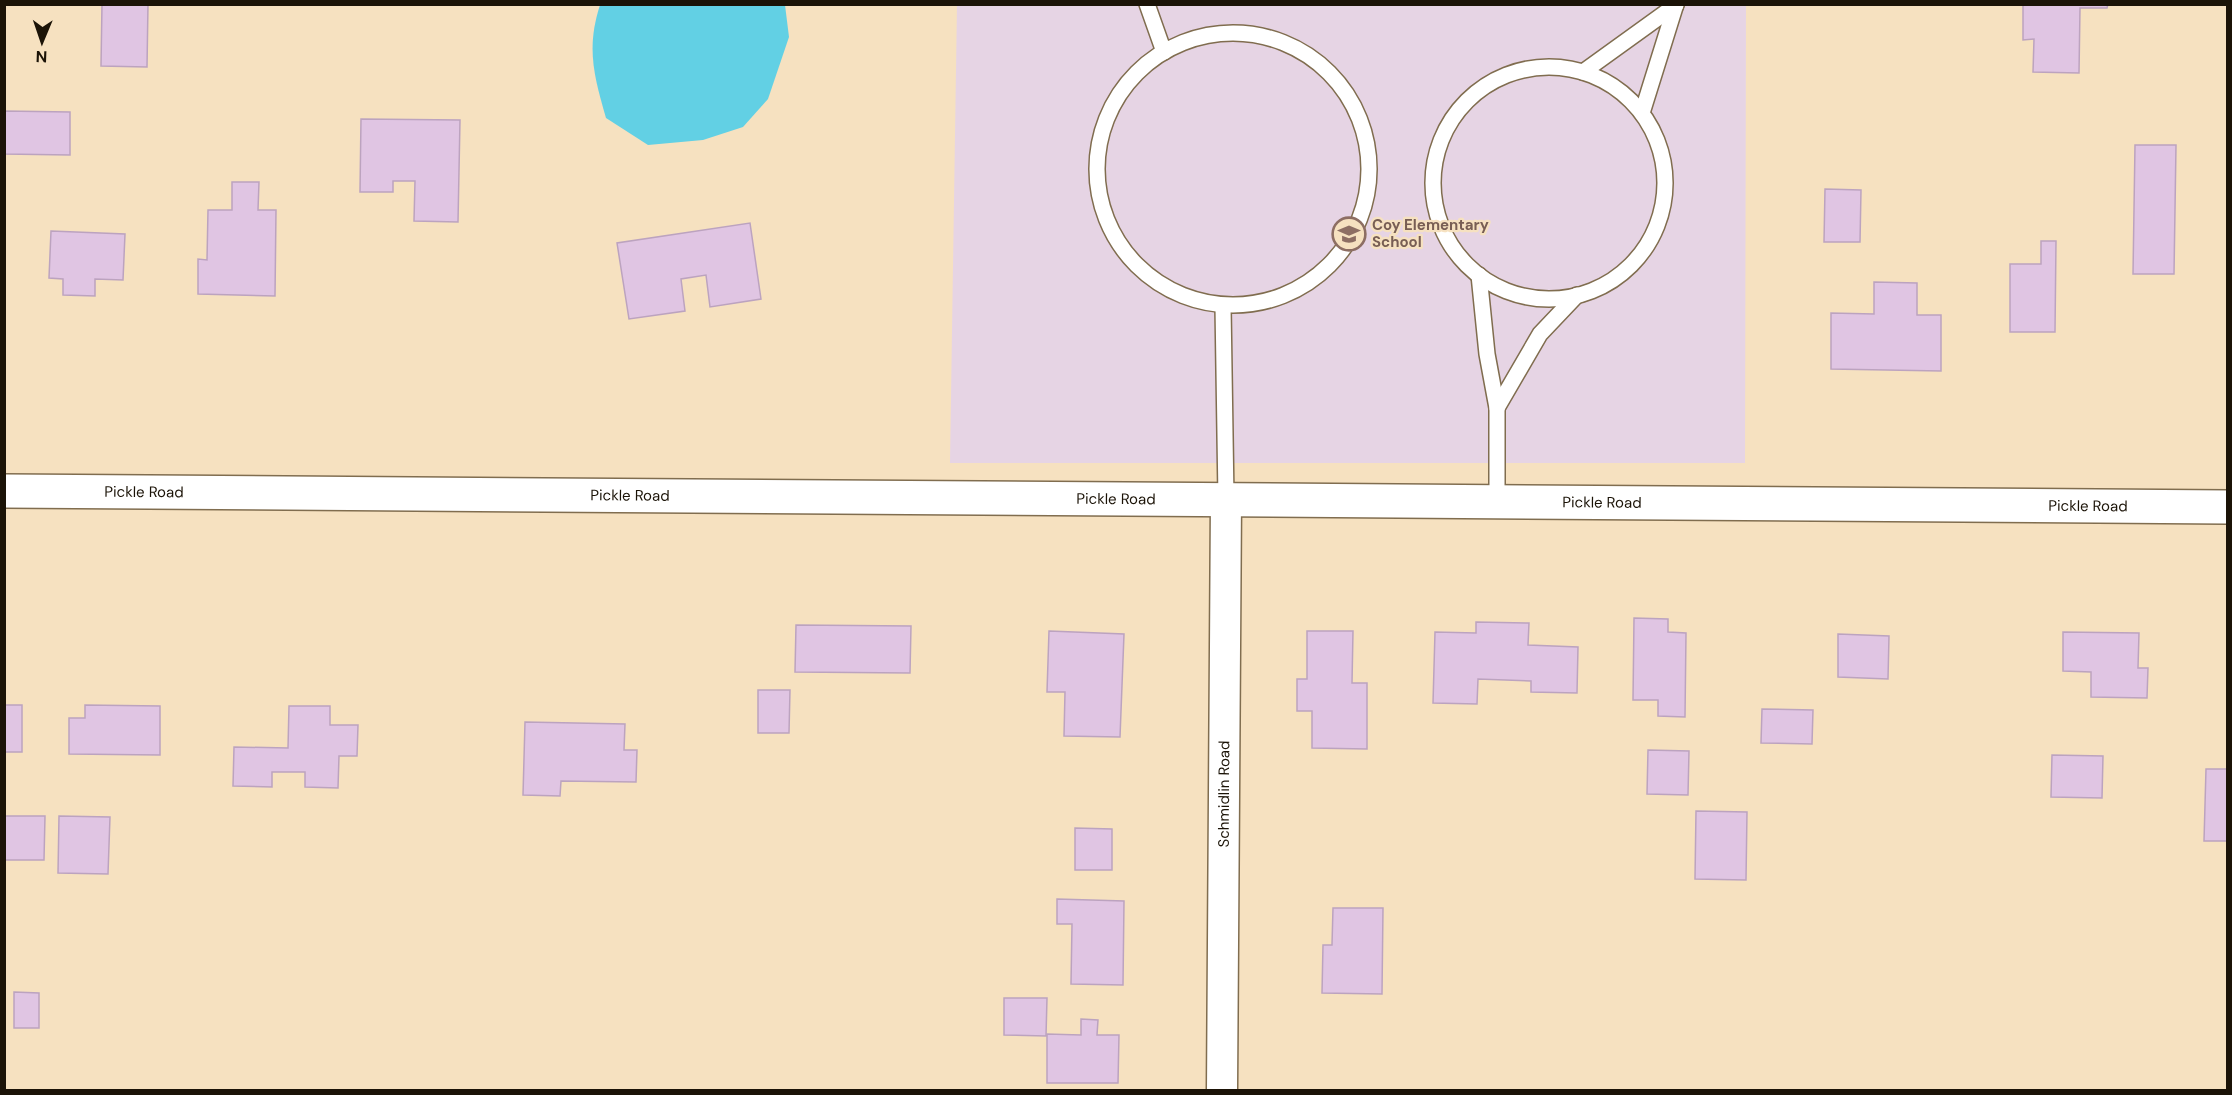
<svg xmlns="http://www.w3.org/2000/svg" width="2232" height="1095" font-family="'DM Sans',sans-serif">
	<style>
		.education { fill: #e6d4e4 }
		.water { fill: #62d0e4 }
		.building { fill: #e0c5e3; stroke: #bca3bf; stroke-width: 1.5 }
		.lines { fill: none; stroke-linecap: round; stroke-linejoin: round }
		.lane-casing { stroke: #806d4f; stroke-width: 18 }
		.street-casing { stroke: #806d4f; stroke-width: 33 }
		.secondary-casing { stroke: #806d4f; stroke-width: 36 }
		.lane { stroke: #fff; stroke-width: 15 }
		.street { stroke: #fff; stroke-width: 30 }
		.secondary { stroke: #fff; stroke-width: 33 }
		.labels { text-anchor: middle; stroke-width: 4.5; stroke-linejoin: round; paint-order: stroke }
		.education-label { font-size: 15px; font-weight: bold; fill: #785e54; stroke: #f6e1c0; text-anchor: start }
		.street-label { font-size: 15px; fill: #1b1307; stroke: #f6e1c0 }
	</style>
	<rect width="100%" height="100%" fill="#f6e1c0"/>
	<!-- education -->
	<path class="education" d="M957,5H1746L1745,463H950Z"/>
	<!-- water -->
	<path class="water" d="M600,5H785L789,37L768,99L743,127L703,140L648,145L606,118C594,76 586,48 600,5Z"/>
	<!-- building -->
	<g class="building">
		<path d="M102,4H148L147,67L101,66Z"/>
		<path d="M2023,4H2108L2107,8H2080L2079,73L2033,72L2034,39L2023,40Z"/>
		<path d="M4,111L70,112V155L4,154Z"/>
		<path d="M361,119L460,120L458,222L414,221L415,181H393V192H360Z"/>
		<path d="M2135,145H2176L2174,274H2133Z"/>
		<path d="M232,182H259L258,210H276L275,296L198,294V259L207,260L208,210H232Z"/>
		<path d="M1825,189L1861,190L1860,242H1824Z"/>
		<path d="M750,223L761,299L710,307L706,275L681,279L685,311L629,319L617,243Z"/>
		<path d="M51,231L125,234L123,280L95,279V296L63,295V279L49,278Z"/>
		<path d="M2041,241H2056L2055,332H2010V264H2041Z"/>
		<path d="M1874,282L1917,283V315H1941V371L1831,369V313L1874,314Z"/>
		<path d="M1634,618L1668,619V632L1686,633L1685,717L1658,716V700H1633Z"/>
		<path d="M1476,622L1529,623L1528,645L1578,647L1577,693L1531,692V681L1478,679L1477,704L1433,703L1435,632L1476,633Z"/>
		<path d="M796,625L911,626L910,673L795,672Z"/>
		<path d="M1049,631L1124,634L1120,737L1064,736L1065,692H1047Z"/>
		<path d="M1307,631H1353L1352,683H1367V749L1312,748V711H1297V679H1307Z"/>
		<path d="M2063,632L2139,633L2138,668H2148L2147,698L2091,697V672L2063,671Z"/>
		<path d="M1838,634L1889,636L1888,679L1838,677Z"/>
		<path d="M758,690H790L789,733H758Z"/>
		<rect x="4" y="705" width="18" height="47"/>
		<path d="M85,705L160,706V755L69,754V718H85Z"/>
		<path d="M289,706H330V725H358L357,756H339L338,788L305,787V772H272V787L233,786L234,747L288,748Z"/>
		<path d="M1762,709L1813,710L1812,744L1761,743Z"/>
		<path d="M525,722L625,724L624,750H637L636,782L561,781L560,796L523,795Z"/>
		<path d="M1648,750L1689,751L1688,795L1647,794Z"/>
		<path d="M2052,755L2103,756L2102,798L2051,797Z"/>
		<path d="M2206,769H2228V841H2204Z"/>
		<path d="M1696,811L1747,812L1746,880L1695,879Z"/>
		<path d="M4,816H45L44,860H4Z"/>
		<path d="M59,816L110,817L108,874L58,873Z"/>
		<path d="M1075,828L1112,829V870H1075Z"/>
		<path d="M1057,899L1124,901L1123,985L1071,984L1072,924H1057Z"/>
		<path d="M1333,908H1383L1382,994L1322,993L1323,945H1332Z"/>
		<path d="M14,992L39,993V1028H14Z"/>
		<path d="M1004,998H1047L1046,1036L1004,1035Z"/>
		<path d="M1081,1019L1098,1020L1097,1035H1119L1118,1083H1047V1034L1081,1035Z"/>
	</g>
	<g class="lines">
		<!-- lane casing -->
		<g class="lane-casing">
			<g id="lane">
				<path d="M1147,4L1164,52"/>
				<circle cx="1233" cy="169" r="136"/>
				<circle cx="1549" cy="183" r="116"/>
				<path d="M1583,72L1676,5"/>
				<path d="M1642,113L1676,4"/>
				<path d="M1479,275L1487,354L1497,408V501"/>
				<path d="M1223,306L1226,499"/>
				<path d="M1497,408L1540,334L1577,295"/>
			</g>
		</g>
		<!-- street casing -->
		<g class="street-casing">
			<g id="street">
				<path id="s1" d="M1222,1090L1226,499"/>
			</g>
		</g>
		<!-- secondary casing -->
		<g class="secondary-casing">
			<g id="secondary">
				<path id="s2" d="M4,491L2228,507"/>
			</g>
		</g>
		<!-- lane -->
		<use href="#lane" class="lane"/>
		<!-- street -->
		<use href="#street" class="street"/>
		<!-- secondary -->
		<use href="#secondary" class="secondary"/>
	</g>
	<!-- icons -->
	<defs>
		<g id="school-ring" transform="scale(1.725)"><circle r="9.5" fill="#f6e1c0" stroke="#8d6e63" stroke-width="1.5"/><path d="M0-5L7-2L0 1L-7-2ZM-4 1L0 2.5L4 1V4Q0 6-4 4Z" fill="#8d6e63"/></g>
	</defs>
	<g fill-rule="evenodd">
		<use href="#school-ring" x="1349" y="234"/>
	</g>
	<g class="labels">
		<!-- education labels -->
		<g class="education-label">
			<text x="1372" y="230">Coy Elementary<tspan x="1372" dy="17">School</tspan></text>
		</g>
		<!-- street labels -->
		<g class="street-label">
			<text dy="5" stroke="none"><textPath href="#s2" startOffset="140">Pickle Road</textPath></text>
			<text dy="5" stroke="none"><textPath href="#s2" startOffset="626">Pickle Road</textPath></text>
			<text dy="5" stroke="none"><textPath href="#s2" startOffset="1112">Pickle Road</textPath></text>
			<text dy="5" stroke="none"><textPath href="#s2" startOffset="1598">Pickle Road</textPath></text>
			<text dy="5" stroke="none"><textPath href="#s2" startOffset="2084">Pickle Road</textPath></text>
			<text dy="5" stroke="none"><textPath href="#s1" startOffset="296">Schmidlin Road</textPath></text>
		</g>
	</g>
	<!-- border -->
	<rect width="2232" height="1095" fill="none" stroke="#1b1307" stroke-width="12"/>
	<!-- north arrow -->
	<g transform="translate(42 42) rotate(182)" stroke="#f6e1c0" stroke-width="4.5" paint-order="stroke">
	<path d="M0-4.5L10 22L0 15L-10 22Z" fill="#1b1307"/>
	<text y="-9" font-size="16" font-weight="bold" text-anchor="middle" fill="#1b1307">N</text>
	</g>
</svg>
